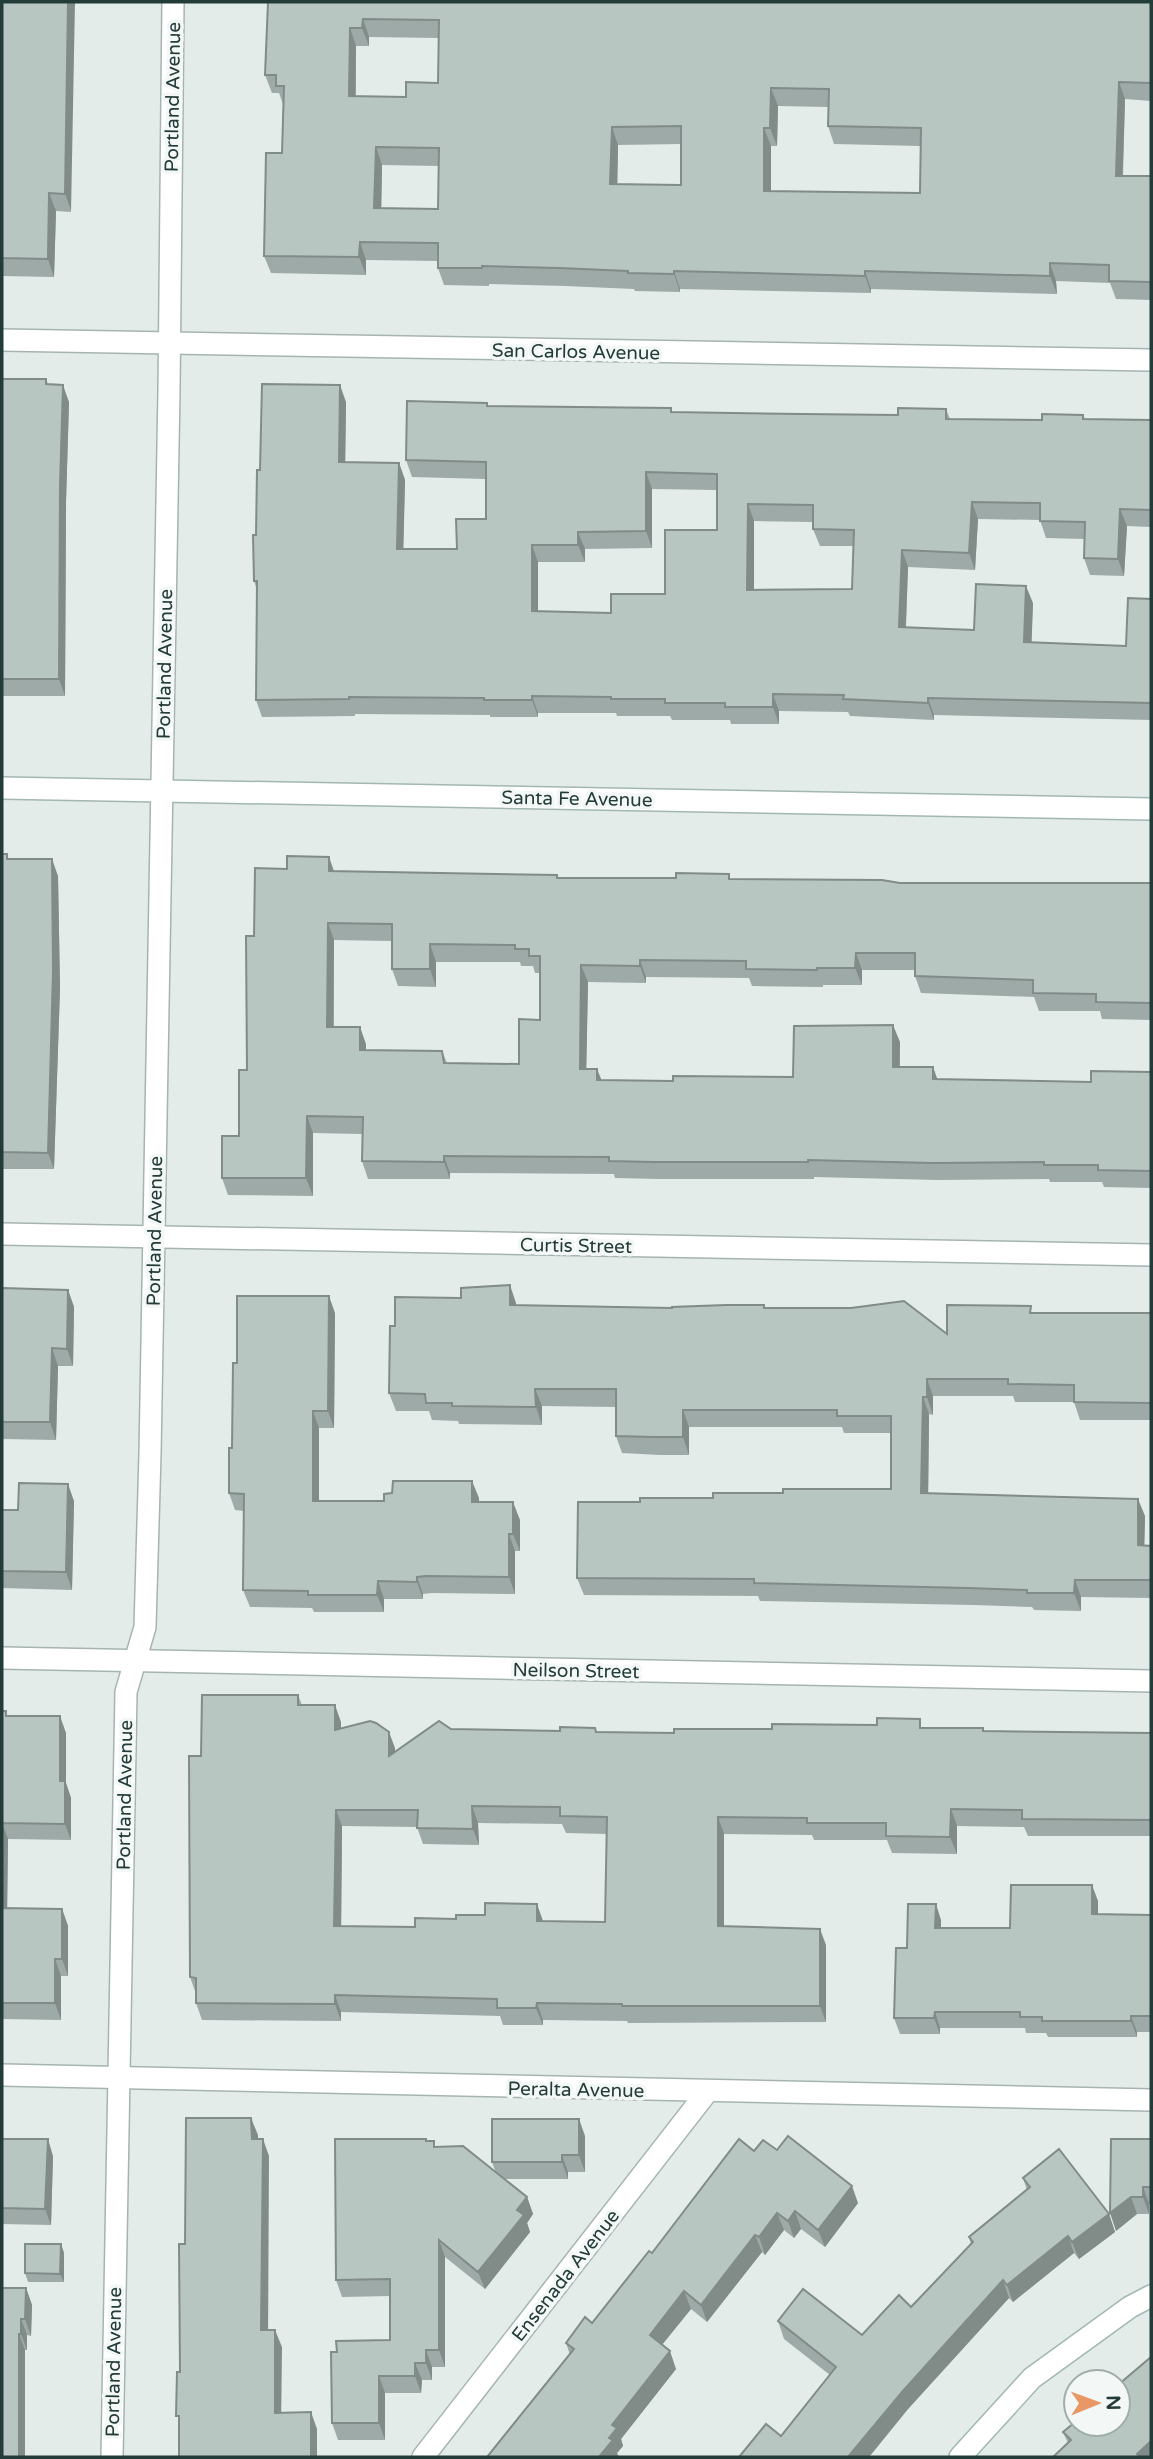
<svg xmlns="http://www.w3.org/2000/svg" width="1153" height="2459" font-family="'Varela Round',sans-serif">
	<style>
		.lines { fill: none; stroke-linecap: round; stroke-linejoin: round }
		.street-casing { stroke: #a6b4b1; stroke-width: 24 }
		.secondary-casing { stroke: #a2b7b2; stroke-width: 24 }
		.street { stroke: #fff; stroke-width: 21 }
		.secondary { stroke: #fff; stroke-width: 21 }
		.wall { fill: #9eaaa7; fill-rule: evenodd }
		.shaded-wall { fill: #818b88 }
		.building { fill: #b8c6c2; stroke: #818b88; stroke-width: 2; fill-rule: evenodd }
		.labels { text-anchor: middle; stroke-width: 7; stroke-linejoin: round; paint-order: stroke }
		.street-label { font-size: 19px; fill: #243c39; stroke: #f3f8f7 }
	</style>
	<rect width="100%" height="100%" fill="#e3ece9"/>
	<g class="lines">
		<!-- street casing -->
		<g class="street-casing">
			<g id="street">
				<path d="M2,340L1151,360"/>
				<path d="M2,1234L1151,1255"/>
				<path d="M2,1658L1151,1681"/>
				<path d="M2,2075L1151,2100"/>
				<path d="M112,2457L126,1692L145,1627L150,1454L169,390L173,2"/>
				<path d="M423,2457L707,2092"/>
			</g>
		</g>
		<!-- secondary casing -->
		<g class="secondary-casing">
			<g id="secondary">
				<path d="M2,788L1151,809"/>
				<path d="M960,2457L1032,2378L1130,2307L1151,2296"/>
			</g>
		</g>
		<!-- street -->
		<use href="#street" class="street"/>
		<!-- secondary -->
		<use href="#secondary" class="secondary"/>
	</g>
	<!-- wall -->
	<g class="wall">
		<path d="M2,2L71,212L56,211L54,277L2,276Z"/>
		<path d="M268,2H1151V101L1125,99L1123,176H1151V300L1116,299L1110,283L1056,281L1057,294L871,289V293L680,289V292L635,291L634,289L565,286L489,284V286L444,285L438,268V261L366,260V275L271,273L264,256L282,153L283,104L279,93H272L265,75ZM369,37L438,38V83L406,97L356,96V46H369ZM778,106L828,107V126L834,144L921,146L920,193L771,191V146H777ZM681,144V185L617,184L618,145ZM382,165L439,166L438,209L381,208Z"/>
		<path d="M2,379H46L48,384L69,402L66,502L65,696H2Z"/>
		<path d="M346,402L345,462L399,463L405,480L403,549H457L486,519V479L412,477L406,460L487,403L488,406L672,412L898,415L946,409L950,419L1042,420L1083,415L1085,419L1151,420V527L1127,526L1124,576L1090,575L1084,558V539L1046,538L1040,520L978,519L975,570L908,567L906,628L974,630L1033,603L1031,643L1126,646L1151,599V720L934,715V720L850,716L848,712L779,711V724H731L730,720H672L670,716H617L616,713H538V717H490V715L355,714V716L262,717L256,700L257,590L254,581L260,470ZM652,489L717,490V530L665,594L611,613L538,611V562H585V549L652,548ZM754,521L813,522V529L820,546H853L852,589L754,590Z"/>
		<path d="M2,854L8,859L58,876L60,988L54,1169H2Z"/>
		<path d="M287,869L334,871L557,875L558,878L731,879L900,883H1151V1020L1102,1019L1100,1011H1039L1034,997L921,993L915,976V970H862V985H823V987L752,986L749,978L646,977V983L588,982L586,1069L601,1080L673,1081L793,1077L900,1042V1067H933L937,1079L1091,1082L1151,1072V1188L1104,1187L1102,1182H1050L1049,1179L938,1180L814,1177V1179H660L615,1178L614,1174L450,1173V1179H368L362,1161V1134L313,1133V1196L228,1195L222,1178L239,1136L247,1070L254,936ZM334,940L392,941V969L398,986L436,987V962H520L521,966H533L535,973H540V1020L519,1064L447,1063L442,1051L366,1050V1044L334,1027Z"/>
		<path d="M2,1288L68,1290L74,1307L73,1366H58L56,1440L2,1439Z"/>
		<path d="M516,1303V1305L672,1308H765L947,1334L1033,1313H1151V1420H1080L1074,1402H1015L1013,1396H933V1415L929,1414L928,1494L1145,1516L1144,1545L1151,1546V1598L1081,1597V1611L1034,1610L1032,1607L974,1605L760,1601L758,1596L584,1595L577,1578L640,1502L783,1493L891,1489V1433H844L842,1427H689V1455H660L622,1453L616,1436V1407L542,1406V1425L459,1424L458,1421L432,1420L429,1411H396L389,1393L395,1326Z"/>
		<path d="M335,1313L334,1428H319V1501H384L479,1498V1502L520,1520V1551H515V1594L432,1593L423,1594V1599H384V1612H314L312,1608L250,1607L243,1590L244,1511L235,1510L229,1493L237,1363Z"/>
		<path d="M74,1501L72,1590L2,1588V1510H18Z"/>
		<path d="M298,1695L302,1705L341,1722V1729L395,1748V1752L451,1729L674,1733L772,1729L924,1728L984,1731L1151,1733V1836H1028L1024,1827L957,1826V1854L892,1853L887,1840H814L812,1835L724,1834V1926L826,1945V2022L628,2023L627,2021L543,2020V2025H503L500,2016L341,2012V2021L202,2020L196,2003V1994L190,1977L201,1756ZM478,1823L562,1824L566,1833L607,1834L605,1922L543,1921L415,1927L341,1926L342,1826L417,1827L423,1844L479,1845Z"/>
		<path d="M2,1711H6L7,1716L66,1733V1783L71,1798V1840L8,1839L7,1908L62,1909L68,1926V1976H61V2020L2,2019Z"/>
		<path d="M1098,1901V1914L1151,1915V2032H1137V2037H1048L1046,2033H1026L1025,2028H940V2034H900L894,2018L907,1948L941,1920V1928H1010Z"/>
		<path d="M585,2136V2172H568V2179H504L527,2197L533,2214L527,2223L530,2232L485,2289L445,2257V2367H432V2380H422L421,2393H385V2440H338L332,2423L390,2340V2296L342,2297L336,2280L427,2141L436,2147L496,2173L492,2162Z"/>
		<path d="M2,2139L53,2156L51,2225L2,2224Z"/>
		<path d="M1151,2139V2204H1149V2214H1137L1116,2231Z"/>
		<path d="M777,2150L858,2203L825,2247L801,2229L794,2238L784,2230L765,2255L762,2252L707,2322L691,2309L662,2345L676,2369L621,2439L623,2446L617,2453L570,2355L566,2343L592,2323L652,2253L754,2151Z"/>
		<path d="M1023,2178L1109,2214L1115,2232L1079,2259L1074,2253L1013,2302L1009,2298L908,2409L869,2457H739L781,2436L830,2375L784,2339L778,2321L862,2335L911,2307L971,2244L969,2237L1027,2190Z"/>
		<path d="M61,2244L64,2253V2282H28L25,2273Z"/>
		<path d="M26,2288L32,2305L31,2336L27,2335V2350H25V2457H2Z"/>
		<path d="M1151,2357L1068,2443L1063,2432L1072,2424L1069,2415L1076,2424Z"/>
	</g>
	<!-- shaded-wall -->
	<g class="shaded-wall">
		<path d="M68,2H75L71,212L65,194Z"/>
		<path d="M363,19L369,37V46L362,28Z"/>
		<path d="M350,28L356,46L355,114L349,96Z"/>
		<path d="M1119,82L1125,99L1122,194L1116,176Z"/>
		<path d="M771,88L778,106L777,146L770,128Z"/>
		<path d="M612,127L618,145L617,202L610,184Z"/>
		<path d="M764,128L771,146V208L764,191Z"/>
		<path d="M376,147L382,165L381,226L374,208Z"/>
		<path d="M49,193L56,211L54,277L48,259Z"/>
		<path d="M360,242L366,260V275L359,257Z"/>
		<path d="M1050,263L1056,281L1057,294L1050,276Z"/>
		<path d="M674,271L680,289V292L674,274Z"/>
		<path d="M865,271L871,289V293L865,276Z"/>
		<path d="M63,385L69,402L66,502L65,696L59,679L60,485Z"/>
		<path d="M340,385L346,402L345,479L339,462Z"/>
		<path d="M399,463L405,480L403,566L397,549Z"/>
		<path d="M646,472L652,489V548L646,531Z"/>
		<path d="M972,502L978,519L975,570L969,553Z"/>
		<path d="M748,504L754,521V607L747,590Z"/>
		<path d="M1120,509L1127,526L1124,576L1118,559Z"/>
		<path d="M578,532L585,549V562L578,545Z"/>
		<path d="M532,545L538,562V628L532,611Z"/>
		<path d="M902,550L908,567L905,644L899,627Z"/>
		<path d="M1026,586L1033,603L1031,659L1024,642Z"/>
		<path d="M773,694L779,711V724L773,707Z"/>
		<path d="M532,696L538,713V717L532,700Z"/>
		<path d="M928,698L934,715V720L928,703Z"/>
		<path d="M329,857L335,874L329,871Z"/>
		<path d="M52,859L58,876L60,988L54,1169L48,1153Z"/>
		<path d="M328,923L334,940L333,1044L327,1027Z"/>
		<path d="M430,944L436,962V987L430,969Z"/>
		<path d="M856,953L862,970V985L855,968Z"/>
		<path d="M640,960L646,977V983L640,966Z"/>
		<path d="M581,965L588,982L586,1086L580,1069Z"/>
		<path d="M893,1025L900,1042L899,1084L893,1067Z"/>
		<path d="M360,1027L366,1044V1067L360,1050Z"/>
		<path d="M933,1067L939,1084L933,1079Z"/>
		<path d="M597,1069L604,1086L597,1080Z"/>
		<path d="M307,1116L313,1133V1196L306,1178Z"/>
		<path d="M444,1156L450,1173V1179L444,1162Z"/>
		<path d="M510,1285L516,1303V1322L510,1305Z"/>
		<path d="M68,1290L74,1307L73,1366L67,1349Z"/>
		<path d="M329,1296L335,1313L334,1428L328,1411Z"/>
		<path d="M52,1348L58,1366L56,1440L50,1422Z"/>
		<path d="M927,1379L933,1396V1415L927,1397Z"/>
		<path d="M535,1389L542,1406V1425L536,1407Z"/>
		<path d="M923,1397L929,1414L928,1511L921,1493Z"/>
		<path d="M683,1410L689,1427V1455L683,1437Z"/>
		<path d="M313,1411L319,1428V1518L313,1501Z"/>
		<path d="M472,1481L479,1498L478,1519L472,1502Z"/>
		<path d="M68,1484L74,1501L72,1590L66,1572Z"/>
		<path d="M1138,1499L1145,1516L1144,1563L1138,1545Z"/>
		<path d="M513,1502L520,1520V1551L513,1534Z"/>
		<path d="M509,1534L515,1551V1594L509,1577Z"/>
		<path d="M417,1577L423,1594V1599L417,1582Z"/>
		<path d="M1075,1580L1081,1597V1611L1074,1593Z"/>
		<path d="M378,1581L384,1599V1612L377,1595Z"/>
		<path d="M335,1705L341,1722V1747L335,1730Z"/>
		<path d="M60,1716L66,1733V1783L71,1798V1840L65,1824L60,1781Z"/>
		<path d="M389,1732L395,1748V1773L389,1756Z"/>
		<path d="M472,1806L478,1823L479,1845L473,1829Z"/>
		<path d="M951,1809L957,1826V1854L950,1837Z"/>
		<path d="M336,1810L342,1826L341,1943L334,1926Z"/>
		<path d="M718,1817L724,1834V1943L718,1926Z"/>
		<path d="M2,1823L8,1839L7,1924L2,1911Z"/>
		<path d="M1092,1885L1098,1901V1930L1092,1914Z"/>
		<path d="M537,1904L543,1921H537Z"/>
		<path d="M936,1904L941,1920V1944L935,1928Z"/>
		<path d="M62,1909L68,1926V1976L62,1959Z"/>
		<path d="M820,1929L826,1945V2022L820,2006Z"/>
		<path d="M55,1959L61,1976V2020L55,2003Z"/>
		<path d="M335,1995L341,2012V2021L335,2004Z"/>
		<path d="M537,2003L543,2020V2025L536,2008Z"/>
		<path d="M935,2012L940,2028V2034L934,2018Z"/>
		<path d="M1131,2016L1137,2032V2037L1131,2021Z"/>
		<path d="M251,2118L258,2135V2156L252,2139Z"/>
		<path d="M579,2119L585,2136V2172L579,2155Z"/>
		<path d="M48,2139L53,2156L51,2225L45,2209Z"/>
		<path d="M263,2139L269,2156L268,2347L261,2330Z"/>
		<path d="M562,2155L568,2172V2179L562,2162Z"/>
		<path d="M852,2186L858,2203L825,2247L818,2230Z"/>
		<path d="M1143,2187L1149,2204V2214L1143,2197Z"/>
		<path d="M527,2197L533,2214L527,2223L530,2232L485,2289L478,2272L517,2210Z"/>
		<path d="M1131,2197L1137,2214L1116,2231L1110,2213Z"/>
		<path d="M795,2211L801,2229L794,2238L788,2221Z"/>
		<path d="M777,2213L784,2230L765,2255L759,2237Z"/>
		<path d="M1109,2214L1115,2232L1079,2259L1072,2242Z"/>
		<path d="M755,2235L762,2252L707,2322L701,2305Z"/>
		<path d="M1068,2236L1074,2253L1013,2302L1007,2285Z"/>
		<path d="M439,2240L445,2257V2367L439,2350Z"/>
		<path d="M61,2244L64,2253V2282L60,2274Z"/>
		<path d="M1003,2280L1009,2298L908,2409L869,2457H848L902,2392Z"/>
		<path d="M26,2288L32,2305L31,2336L25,2319Z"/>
		<path d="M684,2291L691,2309L656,2352L650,2335Z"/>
		<path d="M21,2319L27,2335V2350L21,2334Z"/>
		<path d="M275,2330L282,2347L281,2430L275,2413Z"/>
		<path d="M19,2334L25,2350V2457H19Z"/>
		<path d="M426,2350L432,2367V2380L426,2363Z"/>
		<path d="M670,2351L676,2369L621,2439L623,2446L617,2453L619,2457H599L609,2438L612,2425Z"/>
		<path d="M415,2363L422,2380L421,2393L415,2376Z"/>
		<path d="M379,2376L385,2393V2440L379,2423Z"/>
		<path d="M311,2412L317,2429V2457H311Z"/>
		<path d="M1151,2441V2457H1138L1137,2454Z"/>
	</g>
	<!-- building -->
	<g class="building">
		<path d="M2,2H68L65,194L49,193L48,259L2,258Z"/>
		<path d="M268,2H1151V83L1119,82L1116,176H1151V282L1109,281V265L1050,263V276L865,271V276L674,271V274L628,273V271L559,268L482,266V268H438V243L360,242L359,257L264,256L266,153H282L284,86H276V75H265ZM363,19L439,20L438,83L406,82V97L349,96L350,28H362ZM771,88L829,89L828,126L921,128L920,193L764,191V128H770ZM681,126V185L610,184L612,127ZM376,147L439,148L438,209L374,208Z"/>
		<path d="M2,379H46V384L63,385L60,485L59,679H2Z"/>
		<path d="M262,384L340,385L339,462L399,463L397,549H457L456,519H486V462L406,460L407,401L487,403V406L671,408V412L802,414L898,415V408L946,409V419L1042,420V414L1083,415V419L1151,420V510L1120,509L1118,559L1084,558L1085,522L1040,521V503L972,502L969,553L902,550L899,627L974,630L976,584L1026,586L1024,642L1126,646L1128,598L1151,599V703L928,698V703L843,699L844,695L773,694V707H725V703H665V699H611V697L532,696V700H484V698L349,697V699L256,700L257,581H254L253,535H256L257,470H260ZM646,472L717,474V530H665V594H611V613L532,611V545H578V532L646,531ZM748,504L813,505V529L854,530L852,589L747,590Z"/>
		<path d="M2,854H7V859H52L53,971L48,1153L2,1152Z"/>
		<path d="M287,856L329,857V871L557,875V878H676V873L729,874V879L882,880L900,883H1151V1003L1096,1002V994L1033,993V980L915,976V953H856L855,968H817V970L746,969V961L640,960V966L581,965L580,1069H597V1080L673,1081V1076L793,1077L794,1026L893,1025V1067H933V1079L1091,1082V1071L1151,1072V1171L1098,1170V1165H1044V1162L932,1163L808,1160V1162H654L609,1161V1157L444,1156V1162L362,1161L363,1117L307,1116L306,1178H222V1136H239V1070H247L246,936H254L255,868L287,869ZM328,923L392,924V969H430V944L515,945V949H529V956H540V1020L519,1019V1064L444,1063L442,1051L360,1050V1027H327Z"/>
		<path d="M510,1285V1305L672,1308V1307L726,1305H764V1308H851L904,1301L947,1334V1305L1031,1306L1030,1313H1151V1403L1074,1402V1385L1008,1384V1379H927V1397H923L921,1493L1138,1499V1545L1151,1546V1580H1075L1074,1593H1027V1590L968,1588L754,1583V1579L577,1578L578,1502H640V1498H713V1493H783V1489H891V1416H837V1410H683V1437H653L616,1436V1389H535L536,1407L452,1406V1403H426L425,1394L389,1393L390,1326H395V1297L461,1298V1288Z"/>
		<path d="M2,1288L68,1290L67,1349L52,1348L50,1422H2Z"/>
		<path d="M237,1296H329L328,1411H313V1501H384V1494L392,1493L393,1481H472V1502H513V1534H509V1577L426,1576L417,1577V1582L378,1581L377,1595H308V1591L243,1590L244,1494L229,1493V1448H232L233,1363H237Z"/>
		<path d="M19,1483L68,1484L66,1572L2,1571V1510H18Z"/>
		<path d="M202,1695H298V1705H335V1730L370,1721L376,1723L389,1732V1756L439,1721L451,1729L560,1731V1727L595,1728L596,1732L674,1733V1729H772V1724L877,1725V1718L920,1719V1728H983V1731L1151,1733V1820L1022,1819V1810L951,1809L950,1837L886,1836V1823H807V1818L718,1817V1926L820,1929V2006H622V2004L537,2003L536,2008H497V1999L335,1995V2004L196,2003V1978L190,1977L189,1756H201ZM472,1806L560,1807V1816L607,1817L605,1922L537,1921V1904L485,1903V1915H456V1919L415,1918V1927L334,1926L336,1810H418L417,1828L473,1829Z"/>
		<path d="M2,1711H6V1716H60V1781H65V1824L2,1823V1834Z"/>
		<path d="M1011,1885H1092V1914L1151,1915V2016H1131V2021H1042V2017H1020V2012H935L934,2018H894L896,1948H907L908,1904H936L935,1928H1010Z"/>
		<path d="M2,1908L62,1909V1959H55V2003H2Z"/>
		<path d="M186,2118H251L252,2139H263L261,2330H275V2413L311,2412V2457H179V2416H176L177,2372H180L179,2244H185Z"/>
		<path d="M492,2119H579V2155H562V2162H492Z"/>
		<path d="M788,2136L852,2186L818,2230L795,2211L788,2221L777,2213L759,2237L755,2235L701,2305L684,2291L650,2335L670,2351L612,2425L617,2428L609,2438L613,2440L599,2457H487L574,2349L566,2343L585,2317L592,2323L649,2251L652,2253L739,2139L754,2151L763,2140L777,2150Z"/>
		<path d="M2,2139H48L45,2209L2,2208Z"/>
		<path d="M335,2139H426V2141H434V2147L463,2146L527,2197L517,2210L524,2215L478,2272L439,2240V2350H426V2363H415V2376H379V2423H332L331,2352H337L336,2341L390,2340V2279L336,2280Z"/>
		<path d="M1111,2139H1151V2187H1143V2197H1131L1110,2213Z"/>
		<path d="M1059,2149L1109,2214L1072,2242L1068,2236L1007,2285L1003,2280L902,2392L848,2457H739L766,2424L781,2436L836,2367L778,2321L803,2289L862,2335L899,2295L911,2307L973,2242L969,2237L1030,2187L1023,2178Z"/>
		<path d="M25,2244H61L60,2274L25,2273Z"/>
		<path d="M2,2288H26L25,2319H21V2334H19V2457H2Z"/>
		<path d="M1151,2357V2441L1137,2454L1140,2457H1053L1071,2440L1063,2432L1075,2422L1069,2415L1076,2408V2424H1118V2385Z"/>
	</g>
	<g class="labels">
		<!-- street labels -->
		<g class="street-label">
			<text transform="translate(172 97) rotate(-89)" y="7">Portland Avenue</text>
			<text transform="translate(576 351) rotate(1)" y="7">San Carlos Avenue</text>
			<text transform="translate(164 664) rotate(-89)" y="7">Portland Avenue</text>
			<text transform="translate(577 798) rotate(1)" y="7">Santa Fe Avenue</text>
			<text transform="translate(154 1231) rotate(-89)" y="7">Portland Avenue</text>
			<text transform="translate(576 1245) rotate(1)" y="7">Curtis Street</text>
			<text transform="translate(576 1670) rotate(1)" y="7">Neilson Street</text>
			<text transform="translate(124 1795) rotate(-89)" y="7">Portland Avenue</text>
			<text transform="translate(576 2089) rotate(1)" y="7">Peralta Avenue</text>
			<text transform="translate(565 2275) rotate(-52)" y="7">Ensenada Avenue</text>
			<text transform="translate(113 2362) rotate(-89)" y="7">Portland Avenue</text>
		</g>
	</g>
	<!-- border -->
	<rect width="1153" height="2459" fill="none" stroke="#243c39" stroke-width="7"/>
	<!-- north arrow -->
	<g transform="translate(1097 2403) rotate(89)"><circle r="33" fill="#f3f8f7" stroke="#a0adab" stroke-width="2"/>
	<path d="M0-5L12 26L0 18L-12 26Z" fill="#e89765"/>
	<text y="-10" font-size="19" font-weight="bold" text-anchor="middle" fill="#243c39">N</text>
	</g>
</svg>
